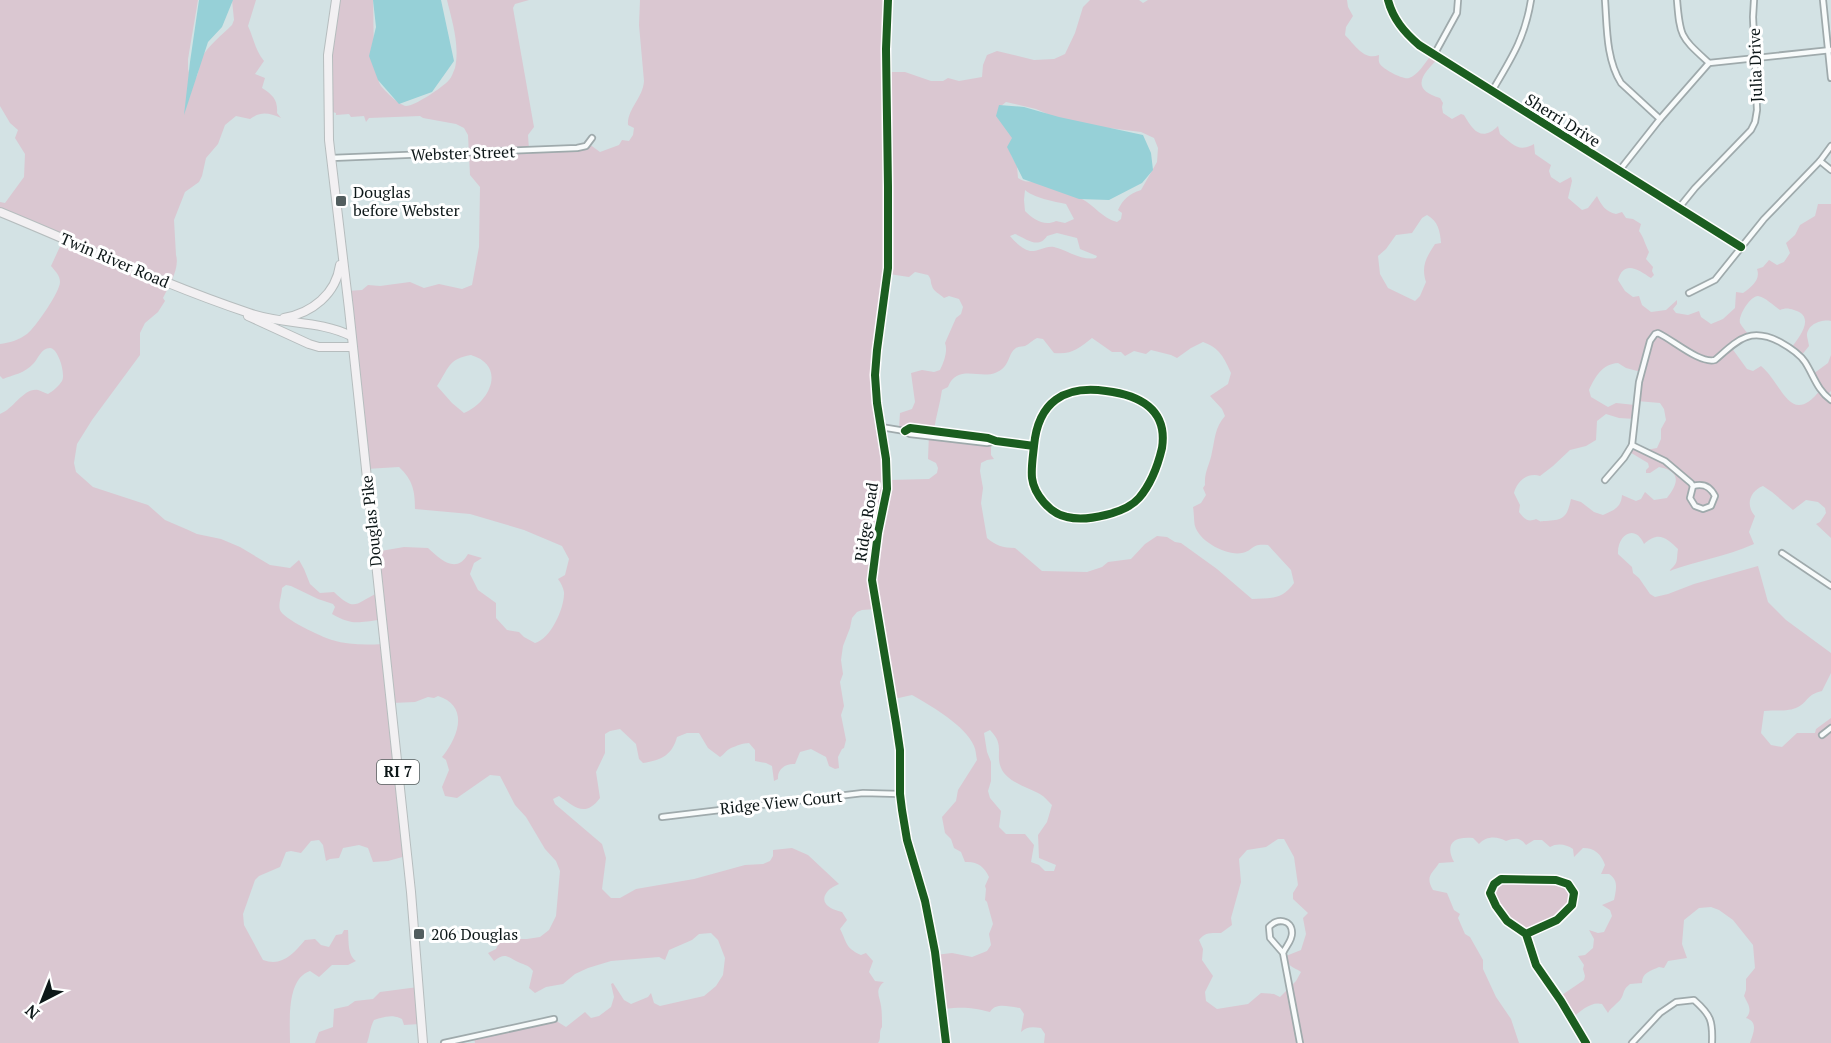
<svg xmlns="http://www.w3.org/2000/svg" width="1831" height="1043" font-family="'PT Serif',serif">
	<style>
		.green { fill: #dac7d1; fill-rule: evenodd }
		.water { fill: #96d0d7 }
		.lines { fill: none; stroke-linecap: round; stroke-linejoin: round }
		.street-casing { stroke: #9faaac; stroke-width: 8 }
		.secondary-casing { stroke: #9faaac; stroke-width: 10 }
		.primary-casing { stroke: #b6bdbe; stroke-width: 10 }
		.street { stroke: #f8fbfb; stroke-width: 4.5 }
		.secondary { stroke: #f8fbfb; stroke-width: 7 }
		.primary { stroke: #f2f0f2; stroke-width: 8 }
		.cycleway-casing { stroke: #fff; stroke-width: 11 }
		.cycleway { stroke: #1b5e20; stroke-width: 8 }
		.poi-dot { fill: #525e5f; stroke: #fff; stroke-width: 2 }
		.labels { text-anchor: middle; stroke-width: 6; stroke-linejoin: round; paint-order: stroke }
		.shield { fill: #fff; stroke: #565d5d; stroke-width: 1.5 }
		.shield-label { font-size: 15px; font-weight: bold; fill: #0d1718 }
		.street-label { font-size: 16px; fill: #0d1718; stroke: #fff }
		.poi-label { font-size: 16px; fill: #0d1718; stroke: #fff; text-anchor: start }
	</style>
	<rect width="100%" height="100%" fill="#d3e2e4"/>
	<!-- green -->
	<g class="green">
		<path d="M0,0H198L188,59V69L192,83C201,75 197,66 202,57C209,45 222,35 232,25L234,20L232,0H256L248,26C254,39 255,50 264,61L255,74L265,78L262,88C273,95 278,100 277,113L281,118C269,113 261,111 250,119L236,116L225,125L218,144L206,158L202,176L199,182L185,192L174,220L176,255C180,268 169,286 163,298L165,301L158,312L145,323L140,333V355L92,420L77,444L74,463L76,472L93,487L148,505L165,520L186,529L197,534L221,539L240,547L270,565L290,568L299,560L304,569L310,584L320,593L334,592C356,613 355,603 378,593L375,552L404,547L428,548C440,559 456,575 468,554L482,558L474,563L470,574L478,590L496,603V618L507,630L519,632L524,637L535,643C551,639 565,607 564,592C563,587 561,583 558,579L565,575L569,559L562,546L524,530L470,514L415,509C415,491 413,480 399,467L366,469L347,291L362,290L368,285L380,286L410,282L424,288L439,284L462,289L472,285L479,247L480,187L470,175L468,135L464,128L456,124L423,118L420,116L369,118L366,122L364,116L351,117L349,114L336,115V113L329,111L328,79L336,0H373C374,18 372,73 381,86C386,92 399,105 406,106C415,106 443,87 449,80C452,77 453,72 455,68C460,45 452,21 447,0H529L515,4L513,8L534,127L528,135L529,150L573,149L589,144L600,152L619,145L622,140L629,141L633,135L634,128L628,125C627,109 643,98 644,81L639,25L640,0H890L888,72H905L931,81H943L948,78L959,81L982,77L983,65L987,55L997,51L1034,60L1054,59L1065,54L1075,33L1083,7L1090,0H1139L1143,3L1148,0H1347L1348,7L1353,16L1346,27L1345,35C1355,45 1364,61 1379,55C1379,58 1378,61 1380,64C1383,69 1403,80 1409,78C1417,76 1426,62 1431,55L1440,57C1424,72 1408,89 1440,98L1443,103L1442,107L1443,113L1452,119L1461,114L1464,115C1473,131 1482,142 1498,126L1500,134C1513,144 1518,153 1534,144L1535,154L1551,165L1549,171L1551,177L1560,183L1571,177L1572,181L1568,198L1582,210L1588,208L1597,196C1601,205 1606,212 1616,214L1622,212L1626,218L1633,219L1641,224L1639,231C1644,238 1645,244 1649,252L1646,259L1653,267L1652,271L1654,275L1651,278C1639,270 1624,259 1618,280L1625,291L1633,297L1639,296L1642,305L1651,312L1666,310L1677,300V304L1673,309L1676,313L1688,315L1699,311L1701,317L1711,324L1723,319L1735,308L1736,292L1743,293C1751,287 1761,280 1757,269L1763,267L1769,260L1777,265L1784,262L1790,253L1786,243L1795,235L1800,225L1815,216L1818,204H1831V321C1822,319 1807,324 1807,336C1807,336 1809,345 1809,346L1801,356L1791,348C1800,337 1816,316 1794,310C1788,308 1785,308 1780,310C1774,306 1765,297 1758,296C1750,296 1738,316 1740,323C1742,327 1747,332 1749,336L1731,347L1747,369L1753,371L1761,366C1783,384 1790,429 1821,389L1813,374L1828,363L1831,355V391L1828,394L1831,397V538L1816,524L1820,522L1826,513L1825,508L1818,502L1806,500L1793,510L1772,492L1763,486C1750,491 1745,505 1755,516L1749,532L1754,544C1727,556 1697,561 1669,571C1679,562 1676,562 1678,549C1666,537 1658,531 1644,544C1635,523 1617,535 1618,554L1632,567L1633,573L1639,578L1650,594L1655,597L1668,594L1694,584L1758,566L1768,602L1786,620L1831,653V673L1822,691C1806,695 1809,701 1798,707C1789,712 1774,710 1764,711L1761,733L1771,745L1782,747L1797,733H1815L1816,729L1831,718V1043H1750C1753,1034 1759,1022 1746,1018C1753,1010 1748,1004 1744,996L1746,990V979L1755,968L1753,945L1733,920L1719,910L1711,907L1699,908L1684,920L1682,944L1687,958L1668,961L1664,968L1659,967C1650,971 1642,973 1642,983L1630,984C1623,990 1625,990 1622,997C1619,1003 1611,1007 1608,1013L1602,1004C1591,1001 1581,1011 1573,1017L1559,997L1584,980L1585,976L1583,969L1584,965L1578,956L1585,955L1593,948L1594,939L1589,930L1598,933L1604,932L1612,916L1610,910L1602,905L1614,900C1616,890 1619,880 1609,874H1601L1605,865C1601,854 1595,848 1583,848L1574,857L1573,849C1566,844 1557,843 1550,847L1542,840H1534L1526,845C1520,837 1515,838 1506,841C1497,836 1486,836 1479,844L1473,838C1455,836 1444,843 1454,862L1439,863C1432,874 1425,876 1433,890L1447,893L1454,910L1460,914L1458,918L1465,934L1470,937L1483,960V969L1496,997L1511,1019L1519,1043H1044L1045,1034L1041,1028C1033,1027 1027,1026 1021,1032L1024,1014L1020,1008C1009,1007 996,1002 990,1012C970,1007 963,1007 943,1009L935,955L952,953L972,957L987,951L991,945L989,934L993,924L987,902L985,900L986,889L985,886L989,877C984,866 977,861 965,862L961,852L954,848L951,839L945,833L942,817L956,801L958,790L977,760C976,756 976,750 974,746C966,726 930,705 912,695L894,699L876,609L862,610L857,612L852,618L850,628L843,646L841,660L843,674L840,682L844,706L841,715L846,740L844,748L842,749L838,757L839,768L835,769L829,766L826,757L811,749L800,752L795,764C786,763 777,769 778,779L774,781L772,766L766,763L755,761V750L749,743C743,743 736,746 731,748C726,750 724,755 720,757L708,748L699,733H687L677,737C672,755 662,760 643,763L639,759L636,744L620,729L610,731L605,734V753L596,772L600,798C585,818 575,807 559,796L553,799L555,804L602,844L606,858L602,889L611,898H620L636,889L694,879L745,865L763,864L770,861L773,856V850L792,848L808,855L839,884C835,886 830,888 827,892C818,904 833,910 842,912L847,920L840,929C847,942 845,948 861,955L866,953L873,961L869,972L875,981L884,982C874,990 880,997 881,1006C882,1012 882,1020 882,1027C878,1032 882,1038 878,1043H475L474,1038L553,1019L566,1027L585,1012L591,1018L599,1016L611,1007L614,997L611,984L613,983L624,1000L631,1004L648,997L651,993L654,1003L660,1006L704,996L716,986L723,975L725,958L718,940L711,933L699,934L692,940L669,950L665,960L659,957L611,961L588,968L575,974L563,984L546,987L535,993L529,988L533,971C528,964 523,965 516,961C507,956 504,953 494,961L488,953L496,949L501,938L505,935L515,939H527L540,937L549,930L556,916L560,871L556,861L545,849L526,817L515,805L500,776L490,775L457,798L445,796L442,787L449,770L446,760L442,757C458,738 470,706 438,696L434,698L428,697L415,702L392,703L406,856L388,861L373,862L368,848L359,845L343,848L339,858L330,859L326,861L323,845L319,840L311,841L301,853L291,851L286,852L280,867L259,876L255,880L243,914L244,925L263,960C282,967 293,954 305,940L315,939L321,945L329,947L336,935L342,934L344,930H348C349,940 347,955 356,961L348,965H332L319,977L310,971C286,979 290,1022 290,1043H0V414C14,409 23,388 38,390C42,391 44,393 48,394C53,391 59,386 62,381C66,374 58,348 50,348C41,348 38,359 33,364C25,373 13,375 3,379L0,376V344C9,343 19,340 27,334C35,328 60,292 60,282C60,275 55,271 51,266L63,240L0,213V202L5,203L24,177L25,154L15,138L18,130L10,123L0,106ZM1006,102L1036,109L1068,123L1141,132L1154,138L1158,148L1157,162L1141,190C1129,194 1123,199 1118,210L1122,213L1121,219L1117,222C1102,218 1095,206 1082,199C1071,194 1048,184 1036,182C1029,181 1025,183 1018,178L1017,166L1011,155L1015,140L1001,106ZM1025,190C1032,197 1055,202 1066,204L1074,219L1065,223L1056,221C1044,227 1033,219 1025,211L1024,200ZM1427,215C1438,221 1440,231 1441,243L1435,244C1426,258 1421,266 1426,282L1420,296L1415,301L1388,288L1380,274L1378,256L1386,249L1396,235L1412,233L1422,218ZM1057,233L1077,238L1080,249L1097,256L1096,258C1081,261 1067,250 1054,247C1046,245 1038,252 1030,251C1022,249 1015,242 1010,236L1015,234C1026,238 1038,250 1047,236ZM915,272L928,275C932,280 930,281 932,286C933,291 940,294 944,298L949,296L959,299L963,307L961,314L956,318L945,343C948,351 944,362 940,370L934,372L922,370L911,373L915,402L912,409L900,413L899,428L929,433L928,459L936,463L938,468L937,473L929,479L889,480L879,398L878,356L889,274L909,277ZM1037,338L1043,339L1054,353C1072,355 1079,348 1092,338L1112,352H1121L1125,356L1134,351L1146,354L1151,350L1171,355L1177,358L1191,348L1203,342C1220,348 1224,358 1231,373L1228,384L1210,396L1222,409L1225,416C1215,427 1215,439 1212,452C1210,465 1204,471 1205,485L1203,488L1206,495L1201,503L1193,507C1194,512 1194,523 1195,526C1199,541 1226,556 1242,553C1255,550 1250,543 1268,545L1291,570L1294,583C1282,600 1271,598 1252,599L1217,569L1181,543L1175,542L1167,537L1157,536L1145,544L1131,559L1108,562L1102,567L1087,572L1042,571L1015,548C1003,548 995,545 987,538L981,503L983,488L980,471L981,463L987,460L994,459L991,455V439L934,430C936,416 940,404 942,390L948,387C957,364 980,379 995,373C1011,367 1007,354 1016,348C1020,346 1020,347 1025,346C1029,344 1033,340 1037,338ZM471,355C507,366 490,402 464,413L452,403L437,386C449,368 448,359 471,355ZM1618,363L1626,368L1641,372L1637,401L1660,403L1664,409L1666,420L1661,429V439L1657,448L1646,450L1630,444L1628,451L1648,463L1649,467L1646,470V473H1650L1659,467C1681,471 1679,483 1667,498L1654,500L1645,492L1641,499L1636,501L1622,495C1621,508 1614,510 1603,515L1594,512L1581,502L1571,499C1567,517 1564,520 1546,521C1537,521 1544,523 1536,519C1527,523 1524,518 1519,512L1520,505L1514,493C1517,481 1528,472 1540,476L1553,466L1570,450L1586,446L1596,440L1597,421L1606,414L1619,418L1635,419V405L1616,403L1608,407L1591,397L1589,390C1595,377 1602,364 1618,363ZM286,585L291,586L318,599L333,604L335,607L332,614C353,626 358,622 380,620L383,644C366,645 348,645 332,640C322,637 283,619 280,610C278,605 282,594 282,588ZM990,730C1006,746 994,754 1002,770C1009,782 1026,787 1038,793C1043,795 1048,801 1052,805L1047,822L1038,835L1039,858L1056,865L1054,871H1045L1039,865L1031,862L1034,845L1025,834H1006L999,827L1001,811L990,798L988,791L991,781V762L987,752L984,733ZM1278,839H1284L1294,857L1298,885L1293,893V899L1308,913L1303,918L1306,934L1301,950L1286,956C1287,967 1294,967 1301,972L1296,981L1280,997L1274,994L1261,993L1248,1004L1217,1009L1206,1001L1205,992L1213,976L1202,960L1203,949L1199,940C1205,932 1211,933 1221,933L1232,925L1231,918L1241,882L1239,859L1247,850L1266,847Z"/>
		<path d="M1498,879L1554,880L1567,885L1574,899L1557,922L1526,934L1510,923L1492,900L1491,886Z"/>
		<path d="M418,987L420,1024L404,1025L402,1019C392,1014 384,1017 374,1020C370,1027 370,1035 367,1043H315L319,1032L333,1027L334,1009L348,1006L355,1001L373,999L380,992Z"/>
	</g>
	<!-- water -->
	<g class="water">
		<path d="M199,0H233L222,27L208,42L184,115L190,62Z"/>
		<path d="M373,0H441L454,61L432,92L399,104L378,80L369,56L376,27Z"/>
		<path d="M999,105L1024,107L1059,117L1143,135L1151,153L1153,170L1142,183L1109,200L1079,199L1023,179L1007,147L1012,138L996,116Z"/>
	</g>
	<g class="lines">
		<!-- street casing -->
		<g class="street-casing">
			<g id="street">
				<path d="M1388,0C1393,19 1404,32 1419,45L1741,247"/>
				<path d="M1605,0C1607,27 1606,59 1621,83L1660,119"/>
				<path d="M1677,0C1680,38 1681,37 1709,63"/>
				<path d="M1823,0L1831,78"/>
				<path d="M1434,55L1457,13L1458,0"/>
				<path d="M1492,91C1511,59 1525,38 1531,0"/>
				<path d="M331,158L577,148L586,146L592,138"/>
				<path d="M1820,161L1831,170"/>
				<path d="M1619,171L1660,119L1709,63L1831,50"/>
				<path d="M1678,209L1695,188L1751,130L1755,122L1757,110L1753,17L1754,0"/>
				<path d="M1689,293L1715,280L1764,219L1820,161L1831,146"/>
				<path d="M881,427L905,431L910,434L987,443L996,441"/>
				<path d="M905,431L910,428L988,438L996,441L1034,446C1033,456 1031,467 1032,478C1034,494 1050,514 1067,517C1087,522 1126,513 1139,498C1151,484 1158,465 1162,448C1168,409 1139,395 1106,391C1064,385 1038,402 1034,446"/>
				<path d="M1632,445L1665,461L1691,483L1693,486L1690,498L1695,506L1703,509L1711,506L1715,496C1710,486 1703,483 1693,486"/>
				<path d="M1605,480L1624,458L1632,445L1639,382L1650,341L1655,334L1658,333C1673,340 1700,364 1715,360C1737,341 1749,326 1780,342C1789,347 1799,353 1805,362C1814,376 1817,390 1831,400"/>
				<path d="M1782,553L1831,586"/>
				<path d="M1822,735L1831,728"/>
				<path d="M662,817L863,793L900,794"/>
				<path d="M1526,934L1557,920L1572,905L1574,893L1568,884L1556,880L1501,879L1494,884L1490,893L1496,906L1507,921L1526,934L1536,965L1561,1001L1586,1043"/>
				<path d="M1283,953C1286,946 1292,941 1292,933C1292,919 1277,918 1269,927L1270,938L1283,953L1300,1043"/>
				<path d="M444,1043L554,1019"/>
				<path d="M1632,1043L1660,1013L1676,1002L1694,1000C1711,1015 1713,1021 1712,1043"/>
			</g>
		</g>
		<!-- secondary casing -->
		<g class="secondary-casing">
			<path id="secondary" d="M888,0L886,49L888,187V268L877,350L875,375L877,403L886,459L887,489L878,533L872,580L896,723L900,750V794L902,810L907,840L925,901L935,952L946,1043"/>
		</g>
		<!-- primary casing -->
		<g class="primary-casing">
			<g id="primary">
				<path d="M336,0L328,55L329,140L349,309L411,892L423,1043"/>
				<path d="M0,212C83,246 165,285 249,313C283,325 319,320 351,336"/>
				<path d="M248,316L309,344L319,347H352"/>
				<path d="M284,318C312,313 336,294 340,265"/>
			</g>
		</g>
		<!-- street -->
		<use href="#street" class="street"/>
		<!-- secondary -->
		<use href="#secondary" class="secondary"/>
		<!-- primary -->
		<use href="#primary" class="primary"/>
		<!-- cycleway casing -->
		<g class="cycleway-casing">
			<g id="cycleway">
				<path d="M888,0L886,49L888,187V268L877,350L875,375L877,403L886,459L887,489L878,533L872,580L896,723L900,750V794L902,810L907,840L925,901L935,952L946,1043"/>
				<path d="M1388,0C1393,19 1404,32 1419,45L1741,247"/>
				<path d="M905,431L910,428L988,438L996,441L1034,446C1033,456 1031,467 1032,478C1034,494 1050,514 1067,517C1087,522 1126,513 1139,498C1151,484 1158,465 1162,448C1168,409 1139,395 1106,391C1064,385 1038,402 1034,446"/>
				<path d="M1526,934L1557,920L1572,905L1574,893L1568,884L1556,880L1501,879L1494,884L1490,893L1496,906L1507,921L1526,934L1536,965L1561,1001L1586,1043"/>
			</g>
		</g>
		<!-- cycleway -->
		<use href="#cycleway" class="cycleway"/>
	</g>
	<!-- markers -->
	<g class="poi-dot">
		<rect x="335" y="195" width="12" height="12" rx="3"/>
		<rect x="413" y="928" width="12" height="12" rx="3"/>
	</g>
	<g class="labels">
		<!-- shield labels -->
		<rect class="shield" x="377" y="760" width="42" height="24" rx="4.5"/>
		<g class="shield-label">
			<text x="398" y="777">RI 7</text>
		</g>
		<!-- street labels -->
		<g class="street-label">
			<text transform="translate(1755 65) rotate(-92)" y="6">Julia Drive</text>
			<text transform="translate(1563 120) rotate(32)" y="6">Sherri Drive</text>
			<text transform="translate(463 153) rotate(-2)" y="6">Webster Street</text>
			<text transform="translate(115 260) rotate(23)" y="6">Twin River Road</text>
			<text transform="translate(371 521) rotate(-96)" y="6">Douglas Pike</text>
			<text transform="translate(866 522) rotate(-81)" y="6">Ridge Road</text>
			<text transform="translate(781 802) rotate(-6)" y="6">Ridge View Court</text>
		</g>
		<!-- poi labels -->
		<g class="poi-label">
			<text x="353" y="198">Douglas<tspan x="353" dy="18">before Webster</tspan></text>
			<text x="431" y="940">206 Douglas</text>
		</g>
	</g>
	<!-- north arrow -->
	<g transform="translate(42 1001) rotate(222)" stroke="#ffffff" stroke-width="4.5" paint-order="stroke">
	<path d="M0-4.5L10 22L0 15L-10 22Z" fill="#0d1718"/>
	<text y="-9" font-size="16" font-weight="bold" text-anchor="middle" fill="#0d1718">N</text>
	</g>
</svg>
